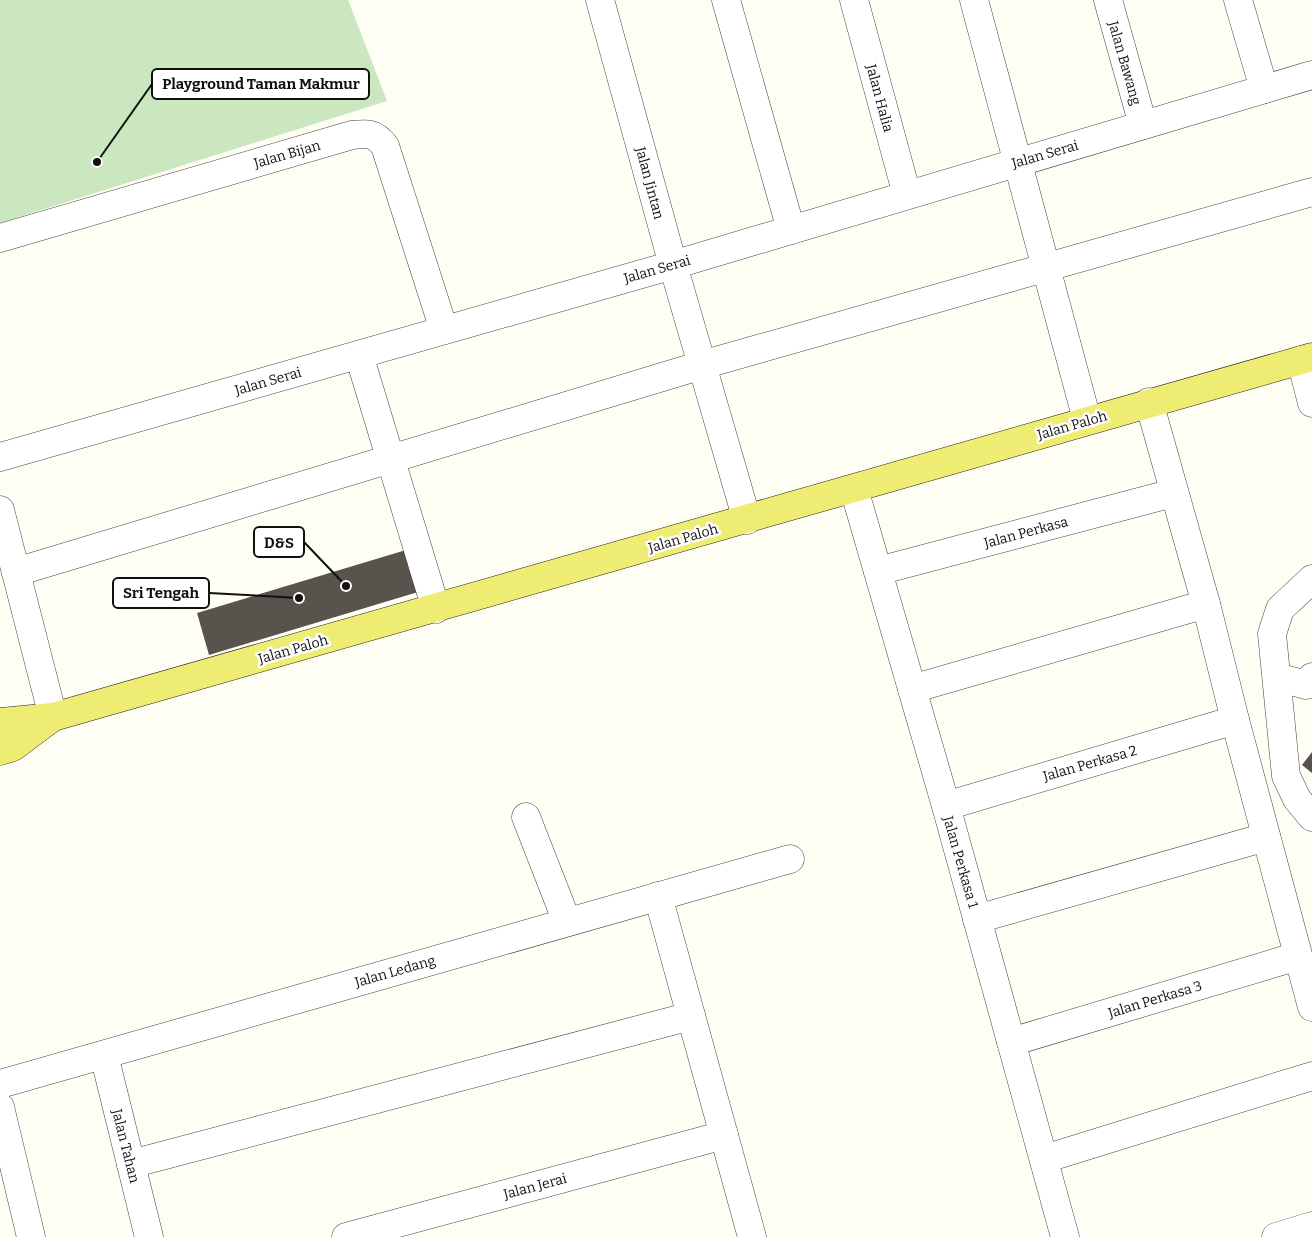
<svg xmlns="http://www.w3.org/2000/svg" width="1312" height="1237" font-family="Bitter,serif">
	<style>
		.green { fill: #cbe7bf }
		.building { fill: #58544d }
		.lines { fill: none; stroke-linecap: round; stroke-linejoin: round }
		.minor-casing { stroke: #434343; stroke-width: 29 }
		.major-casing { stroke: #212121; stroke-width: 29 }
		.minor { stroke: #fff; stroke-width: 28 }
		.major { stroke: #efec73; stroke-width: 28 }
		.labels { text-anchor: middle; stroke-width: 5; stroke-linejoin: round; paint-order: stroke }
		.street-label { font-size: 14px; fill: #101010; stroke: #fff }
		.leader { fill: none; stroke: #101010; stroke-width: 2 }
		.callout-dot { fill: #101010; stroke: #fff; stroke-width: 2 }
		.callout { fill: #fff; stroke: #101010; stroke-width: 2 }
		.callout-label { font-size: 15px; text-anchor: middle; font-weight: bold; fill: #101010 }
	</style>
	<rect width="100%" height="100%" fill="#fefef4"/>
	<!-- green -->
	<path class="green" d="M0,0H348L387,101L0,223Z"/>
	<!-- building -->
	<g class="building">
		<path d="M406,550L418,592L209,655L197,613Z"/>
		<path d="M1312,752V773L1302,765Z"/>
	</g>
	<g class="lines">
		<!-- minor casing -->
		<g class="minor-casing">
			<g id="minor">
				<path d="M600,0L673,265L747,520"/>
				<path d="M726,0L791,230"/>
				<path d="M854,0L907,195"/>
				<path d="M974,0L1087,420"/>
				<path d="M1108,0L1143,125"/>
				<path d="M1238,0L1264,89"/>
				<path d="M0,238L352,135C368,133 375,133 385,146L444,330"/>
				<path d="M359,355L436,609"/>
				<path d="M1301,360L1312,403"/>
				<path d="M1149,402L1206,604L1235,720L1312,1007"/>
				<path d="M0,457L673,265L1312,75"/>
				<path d="M854,489L946,806L1065,1237"/>
				<path d="M0,510L53,717"/>
				<path d="M878,571L1173,493"/>
				<path d="M16,572L702,365L1312,192"/>
				<path d="M1312,579L1280,609L1272,634L1286,776L1297,799L1312,817"/>
				<path d="M1277,677L1306,685L1312,677"/>
				<path d="M912,689L1206,604"/>
				<path d="M946,806L1235,720"/>
				<path d="M526,817L567,922"/>
				<path d="M658,896L752,1237"/>
				<path d="M977,919L1266,837"/>
				<path d="M1011,1042L1298,956"/>
				<path d="M104,1055L149,1237"/>
				<path d="M0,1084L790,859"/>
				<path d="M0,1107L31,1237"/>
				<path d="M1044,1159L1312,1076"/>
				<path d="M131,1164L691,1016"/>
				<path d="M346,1237L724,1135"/>
				<path d="M1276,1237L1312,1226"/>
			</g>
		</g>
		<!-- major casing -->
		<g class="major-casing">
			<g id="major">
				<path d="M0,722L53,717L1312,357"/>
				<path d="M0,751L13,747L53,717"/>
			</g>
		</g>
		<!-- minor -->
		<use href="#minor" class="minor"/>
		<!-- major -->
		<use href="#major" class="major"/>
	</g>
	<g class="labels">
		<!-- street labels -->
		<g class="street-label">
			<text transform="translate(1125 63) rotate(74)" y="5">Jalan Bawang</text>
			<text transform="translate(880 98) rotate(75)" y="5">Jalan Halia</text>
			<text transform="translate(287 154) rotate(-16)" y="5">Jalan Bijan</text>
			<text transform="translate(1045 154) rotate(-16)" y="5">Jalan Serai</text>
			<text transform="translate(650 183) rotate(75)" y="5">Jalan Jintan</text>
			<text transform="translate(657 269) rotate(-16)" y="5">Jalan Serai</text>
			<text transform="translate(268 381) rotate(-16)" y="5">Jalan Serai</text>
			<text transform="translate(1072 425) rotate(-16)" y="5">Jalan Paloh</text>
			<text transform="translate(1026 532) rotate(-15)" y="5">Jalan Perkasa</text>
			<text transform="translate(683 538) rotate(-16)" y="5">Jalan Paloh</text>
			<text transform="translate(293 649) rotate(-16)" y="5">Jalan Paloh</text>
			<text transform="translate(1090 763) rotate(-16)" y="5">Jalan Perkasa 2</text>
			<text transform="translate(961 862) rotate(74)" y="5">Jalan Perkasa 1</text>
			<text transform="translate(395 971) rotate(-16)" y="5">Jalan Ledang</text>
			<text transform="translate(1155 999) rotate(-17)" y="5">Jalan Perkasa 3</text>
			<text transform="translate(126 1146) rotate(76)" y="5">Jalan Tahan</text>
			<text transform="translate(535 1186) rotate(-15)" y="5">Jalan Jerai</text>
		</g>
	</g>
	<!-- callouts -->
	<path class="leader" d="M97 162L152 84M346 586L304 542M299 598L209 593"/>
	<g class="callout-dot">
		<circle cx="97" cy="162" r="5"/>
		<circle cx="346" cy="586" r="5"/>
		<circle cx="299" cy="598" r="5"/>
	</g>
	<g class="callout">
		<rect x="152" y="69" width="217" height="30" rx="5"/>
		<rect x="254" y="527" width="50" height="30" rx="5"/>
		<rect x="113" y="578" width="96" height="30" rx="5"/>
	</g>
	<g class="callout-label">
		<text x="261" y="89">Playground Taman Makmur</text>
		<text x="279" y="548">D&amp;S</text>
		<text x="161" y="598">Sri Tengah</text>
	</g>
</svg>
